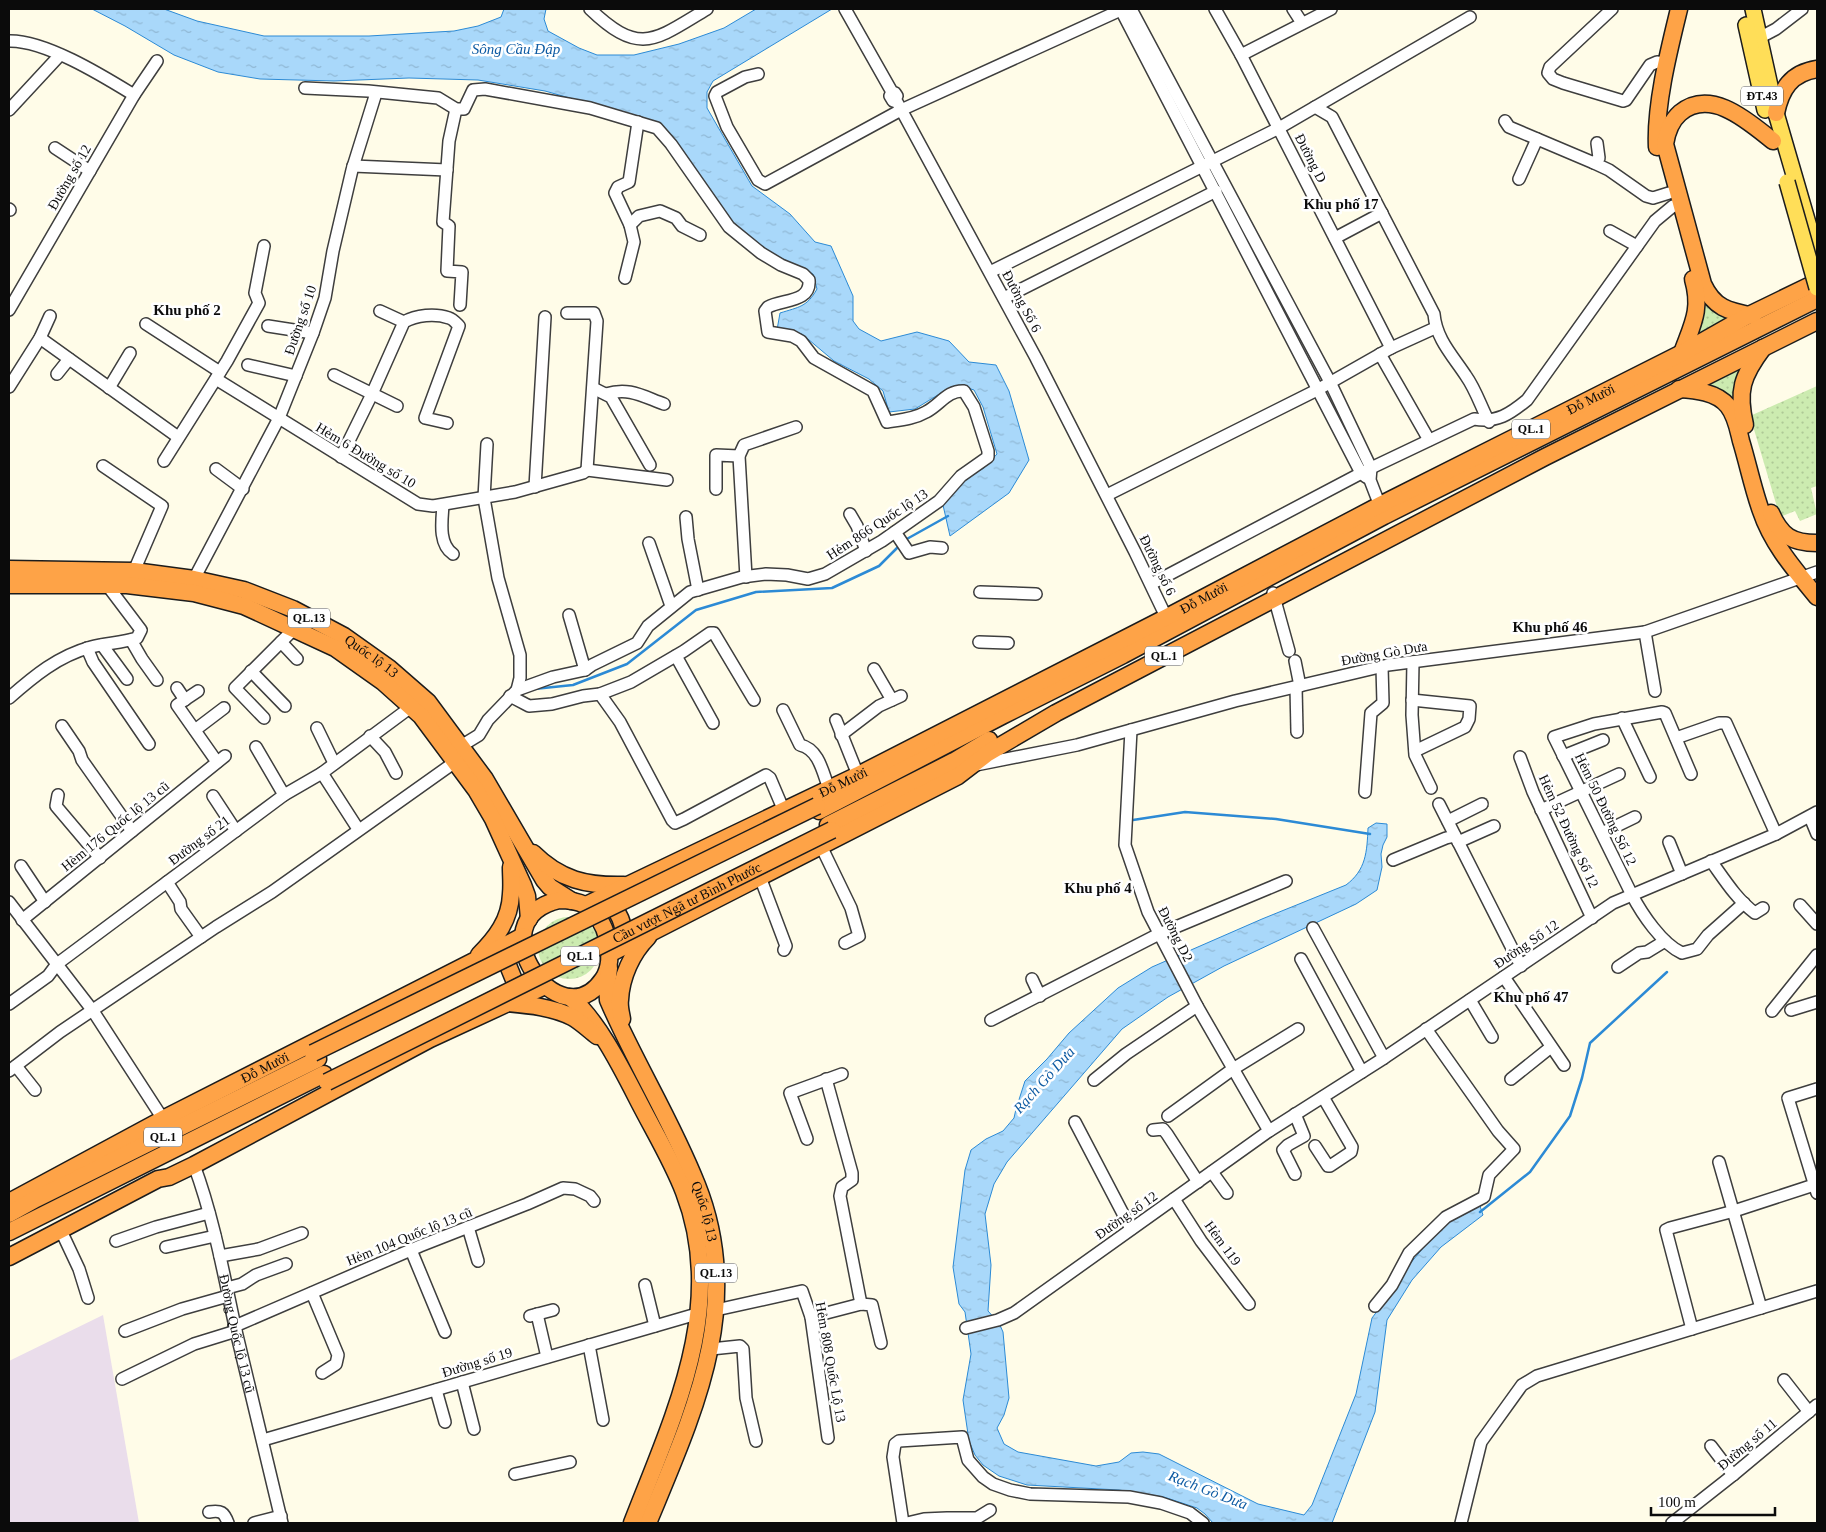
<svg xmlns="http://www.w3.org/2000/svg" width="1826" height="1532" font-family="'Times New Roman',serif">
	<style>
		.industrial { fill: #eaddeb }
		.grass { fill: url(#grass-dots) }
		.water { fill: url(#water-ripples); stroke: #2c8ad5 }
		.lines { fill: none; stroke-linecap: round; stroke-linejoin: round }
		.stream { stroke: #2c8ad5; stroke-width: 2.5 }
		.minor-casing { stroke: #3e3e3e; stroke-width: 14 }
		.major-casing { stroke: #1c1c1c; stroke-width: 18 }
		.highway-casing { stroke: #1c1c1c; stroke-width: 19 }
		.minor { stroke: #fff; stroke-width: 11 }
		.major { stroke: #ffde58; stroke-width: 15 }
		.highway { stroke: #fea347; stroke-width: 16 }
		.major-bridge-casing { stroke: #1c1c1c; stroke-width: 18; stroke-linecap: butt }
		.highway-bridge-casing { stroke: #1c1c1c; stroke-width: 19; stroke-linecap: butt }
		.major-bridge { stroke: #ffde58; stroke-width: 15 }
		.highway-bridge { stroke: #fea347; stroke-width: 16 }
		.labels { text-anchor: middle; stroke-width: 5; stroke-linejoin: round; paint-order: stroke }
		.shield { fill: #fff; stroke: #545454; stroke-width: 1 }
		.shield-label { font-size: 12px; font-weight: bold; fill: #0b0b0b }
		.street-label { font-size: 14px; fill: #0b0b0b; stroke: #fff }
		.water-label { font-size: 15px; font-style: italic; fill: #0e5ba3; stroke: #fff }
		.neighbourhood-label { font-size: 15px; font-weight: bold; fill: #0b0b0b; stroke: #fff }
	</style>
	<defs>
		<pattern id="grass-dots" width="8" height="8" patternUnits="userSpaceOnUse" patternTransform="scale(1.25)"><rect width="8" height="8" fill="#ccebb0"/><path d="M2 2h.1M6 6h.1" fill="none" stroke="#aec896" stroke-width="1.8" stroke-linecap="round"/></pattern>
		<pattern id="water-ripples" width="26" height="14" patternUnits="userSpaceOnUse" patternTransform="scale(1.25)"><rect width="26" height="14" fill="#a9d8fa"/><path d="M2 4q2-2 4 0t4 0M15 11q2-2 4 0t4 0" fill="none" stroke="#90b8d5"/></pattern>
	</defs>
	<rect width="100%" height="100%" fill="#fffce8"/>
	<!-- industrial -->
	<path class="industrial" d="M103,1315L139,1523H9V1361Z"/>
	<!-- grass -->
	<g class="grass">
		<path d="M1704,300L1735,318L1694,339Z"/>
		<path d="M1743,362L1735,381L1732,402L1699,384Z"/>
		<path d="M1817,386V486L1811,488L1817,514L1800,521L1795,511L1780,517L1750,416Z"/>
		<circle cx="569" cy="948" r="31"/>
	</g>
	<!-- water -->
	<g class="water">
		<path d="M92,9H164L197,21L264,36H369L454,31L478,26L501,17L504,9H546L544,19L548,31L579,48L597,55H634L679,44L724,28L756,9H832L713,81L707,92V108L752,186L790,214L815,242L831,246L853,296V321L859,329L881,341L917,332L949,341L969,362L996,365L1009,391L1029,460L1009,493L950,536L943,505L960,481L984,468L997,454L983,407L974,390L959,385L941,393L915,409L889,412L883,391L869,379L834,361L802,334L777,330L780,313C799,307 807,307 817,289L813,274L773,254L731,223L670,135L633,116L545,91L478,80L409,78L334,81L260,79L218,72L174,55L125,26Z"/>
		<path d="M1376,823L1387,824V837L1383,845L1381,854L1382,867L1377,890L1356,904L1224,966L1168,997L1122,1029L1007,1162L994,1184L985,1214L991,1265L988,1311L999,1323L1003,1332L1009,1398L1004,1415L997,1428L1004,1444L1018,1452L1096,1466L1119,1462L1131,1453L1143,1452L1159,1454L1258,1504L1304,1515L1312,1505L1356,1394L1372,1318L1393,1290L1409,1265L1437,1231L1454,1218L1479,1203L1483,1215L1441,1247L1412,1280L1387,1320L1375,1412L1332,1523H1213L1205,1514L1197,1508L1164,1497L1119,1490L1027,1485L999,1476L983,1465L975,1455L969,1441L963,1400L971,1354L965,1312L959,1304L953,1267L965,1170L971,1150L986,1139L1003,1131L1014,1118L1016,1109L1025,1081L1047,1059L1069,1033L1118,988L1152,967L1262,919L1346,885C1366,870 1367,852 1368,828Z"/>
	</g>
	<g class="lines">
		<!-- stream -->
		<g class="stream">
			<path d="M905,540L948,516"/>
			<path d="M534,689L573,685L627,664L696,610L756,592L832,588L879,566L899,546"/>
			<path d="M1133,820L1185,812L1276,819L1370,834"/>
			<path d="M1480,1212L1530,1172L1570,1116L1582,1078L1590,1043L1667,972"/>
		</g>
		<!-- minor casing -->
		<g class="minor-casing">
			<g id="minor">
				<path d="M590,9C640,57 655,40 707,9"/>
				<path d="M845,9L892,92L895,93L897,96"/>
				<path d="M1131,9L1330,382L1371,468L1370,480L1382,511"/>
				<path d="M1215,9L1241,55L1391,348"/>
				<path d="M1293,9L1302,23"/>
				<path d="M1612,9L1550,67L1548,73L1553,79L1563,83L1623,101L1626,100L1650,65L1657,62L1668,63"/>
				<path d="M1121,10C1201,164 1280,319 1361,473L1366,477"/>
				<path d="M1759,38L1776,29L1802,9"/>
				<path d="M9,41C45,40 103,76 134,95"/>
				<path d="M1241,55L1331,9"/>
				<path d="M758,74L745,77L717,92L715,96L727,127L758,180L765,184L901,110L1123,9"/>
				<path d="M305,88L368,91L438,98L456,109H464L473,90L485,89L590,108L657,128L671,144L729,227L761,253L781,265L803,274L809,280C811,303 782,299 768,307L765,311L768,332L792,336L801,341L814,358L873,391L887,422C900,420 914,419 926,412C940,405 947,390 964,391L974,407L988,451V457L961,476L939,501L882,541L825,574L808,579L787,575L766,574L742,577L690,592L648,626L637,643L592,665L585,670L553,677L517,690L488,720L479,735L461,746"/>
				<path d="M892,92L890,96L893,101L897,102L1036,358L1135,552L1169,623"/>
				<path d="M1315,107L1332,117L1434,314C1436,339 1453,356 1466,376C1476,390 1481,407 1489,422"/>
				<path d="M456,109L449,141L443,222L449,226L447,271L462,272L460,305"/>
				<path d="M9,110L60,55"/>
				<path d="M1505,121L1509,127L1594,163"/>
				<path d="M1597,143L1599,158L1594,163L1609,170L1646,196L1653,198L1669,193"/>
				<path d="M55,148L90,171"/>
				<path d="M353,166L447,170"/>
				<path d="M1519,179L1537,139"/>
				<path d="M9,209L10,210"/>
				<path d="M630,225L639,216L660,211L676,218L682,226L700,235"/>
				<path d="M1610,231L1637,246"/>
				<path d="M1335,238L1382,213"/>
				<path d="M990,272L1279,128L1470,17"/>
				<path d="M625,278L634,242L630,225L615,193L618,187L629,182L638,122"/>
				<path d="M1004,298L1216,191"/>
				<path d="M9,310L134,95L157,61"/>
				<path d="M380,311L404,322"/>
				<path d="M567,313H594L597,321L587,470"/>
				<path d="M146,324L220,372"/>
				<path d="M268,326L313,333"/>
				<path d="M40,338L178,437"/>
				<path d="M1380,354L1429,440"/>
				<path d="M248,365L296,376"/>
				<path d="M57,374L69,359"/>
				<path d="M334,375L397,406"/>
				<path d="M216,379L418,504L433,506L515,492L583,473L587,470"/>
				<path d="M9,387L40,338L50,316"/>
				<path d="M109,388L130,353"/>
				<path d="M593,388L611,397L650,465"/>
				<path d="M606,394C629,387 642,396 664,404"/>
				<path d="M487,444L484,498L498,578L520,655V678L517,690"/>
				<path d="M341,457L372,394L404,322C416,315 435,313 449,318C453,319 456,323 459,326L425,418L447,423"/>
				<path d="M164,461L227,361L259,303L255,293L264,246"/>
				<path d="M103,466L162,506L134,571"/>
				<path d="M216,469L243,489"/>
				<path d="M587,470L667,480"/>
				<path d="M535,487L545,317"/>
				<path d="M716,489V455L739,456"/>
				<path d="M1107,495L1317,390L1391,348L1435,328"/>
				<path d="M443,505C442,520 438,544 453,554"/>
				<path d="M850,514L857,526L866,551"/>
				<path d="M686,517L688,539L698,590"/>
				<path d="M895,532L909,553L930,547L942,548"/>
				<path d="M649,543L671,606"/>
				<path d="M746,577L739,456L744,445L796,427"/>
				<path d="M194,579L279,418L313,333L325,298L333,251L352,170L376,93"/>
				<path d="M1151,584L1371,468L1474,419C1497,423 1510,414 1527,400L1655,221L1673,206"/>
				<path d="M980,592L1036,594"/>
				<path d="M1273,593L1289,651"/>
				<path d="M569,615L585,670"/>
				<path d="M1645,632L1655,691"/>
				<path d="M131,640L142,659L157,680"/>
				<path d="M281,642L297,659"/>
				<path d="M979,642L1008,643"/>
				<path d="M102,645L127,679"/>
				<path d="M87,648L93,662L149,744"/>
				<path d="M676,656L713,723"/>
				<path d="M1295,661L1300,686"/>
				<path d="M1413,662L1412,715L1415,755L1431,788"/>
				<path d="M874,669L892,700"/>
				<path d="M251,671L285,706"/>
				<path d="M1296,687L1297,732"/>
				<path d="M177,688L185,700"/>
				<path d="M198,691L177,705L217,762"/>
				<path d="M600,694L620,722L672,820L675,823L684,819L766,775L770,778L784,811"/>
				<path d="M510,696L529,706L552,704L583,696L600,694L631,682L684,651L710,633H714L754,700"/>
				<path d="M9,698C34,676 58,656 91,647C106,643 122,643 137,638L141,630L107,585"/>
				<path d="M1412,700L1470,706L1469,719L1465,727L1415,751"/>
				<path d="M783,710L800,745C819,749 823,773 829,789"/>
				<path d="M264,718L235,688L295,628"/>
				<path d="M1622,718L1650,777"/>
				<path d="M836,720L858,775"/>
				<path d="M62,726L79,751L82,760L132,831"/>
				<path d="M317,728L334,763"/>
				<path d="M195,730L224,708"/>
				<path d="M1131,730L1125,845L1148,912L1197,1006L1269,1131"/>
				<path d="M841,735L879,706L901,696"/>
				<path d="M370,736L385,752L396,773"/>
				<path d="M1676,738L1719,723H1726L1776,834"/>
				<path d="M256,747L284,795"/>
				<path d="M1563,756L1603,740"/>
				<path d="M1520,757L1533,792L1592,918"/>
				<path d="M976,765L1077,745L1235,701L1388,665L1645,632L1817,572"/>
				<path d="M322,773L358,829"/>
				<path d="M1691,774L1665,713L1662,712L1594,724L1554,737L1632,895C1642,914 1662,944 1682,953L1697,949L1708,935L1744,903"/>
				<path d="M1365,792L1371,713L1383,703L1382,667"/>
				<path d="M58,795L56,806L100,858"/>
				<path d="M213,796L236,831"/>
				<path d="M1439,804L1521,966"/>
				<path d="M1541,810L1619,774"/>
				<path d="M1810,817L1817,834"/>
				<path d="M1448,821L1482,804"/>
				<path d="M1602,833L1635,817"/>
				<path d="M1458,842L1494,826"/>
				<path d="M1669,842L1682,874"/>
				<path d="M821,846L851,908L859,936L845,943"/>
				<path d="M1393,860L1446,838L1455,836"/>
				<path d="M1711,861C1724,879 1737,900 1755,913L1763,908"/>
				<path d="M21,866L45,902"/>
				<path d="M760,877L786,946L784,950"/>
				<path d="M167,882L180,902L181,909L201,937"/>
				<path d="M9,902L93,1011L163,1119"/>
				<path d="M1800,905L1817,924"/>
				<path d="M22,920L225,756"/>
				<path d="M1313,928L1384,1058"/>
				<path d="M1301,959L1362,1072"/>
				<path d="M1618,967L1639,953L1647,952L1665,941"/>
				<path d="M1504,977L1564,1065"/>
				<path d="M1032,979L1040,996"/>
				<path d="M1470,1000L1492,1037"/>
				<path d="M9,1004L48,976L57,964L284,795L322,773L411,707"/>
				<path d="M1791,1010L1817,1002"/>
				<path d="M1772,1011L1817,955"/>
				<path d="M991,1020L1159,934L1286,881"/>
				<path d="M16,1066L35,1090"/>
				<path d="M9,1071L60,1032L216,927L272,892L455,762"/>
				<path d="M826,1079L852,1173V1180L842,1187L840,1196L861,1304"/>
				<path d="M1511,1079L1551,1047"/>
				<path d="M1094,1080L1126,1054L1197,1006"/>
				<path d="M1817,1089L1788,1098L1817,1193"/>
				<path d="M1295,1114L1304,1136L1288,1145L1283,1150L1295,1174"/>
				<path d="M1168,1116L1233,1069L1298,1029"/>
				<path d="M1075,1122L1131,1229"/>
				<path d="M1153,1130L1163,1129L1167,1134L1198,1182"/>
				<path d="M807,1139L790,1093L842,1074"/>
				<path d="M1315,1146L1328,1166H1330L1351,1152L1352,1147L1323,1097"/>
				<path d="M1719,1162L1761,1308"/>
				<path id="s1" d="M194,1165C214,1219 224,1276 236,1331C251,1395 267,1459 282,1523"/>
				<path d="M1212,1172L1227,1193"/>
				<path d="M1174,1199L1201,1241L1249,1304"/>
				<path d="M468,1227L478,1261"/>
				<path d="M63,1235L79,1269L88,1298"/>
				<path d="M116,1241L156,1227L209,1213"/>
				<path d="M166,1247L215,1236"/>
				<path d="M411,1250L445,1332"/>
				<path d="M220,1256L259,1249L302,1233"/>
				<path d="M645,1285L655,1326"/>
				<path d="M227,1288L242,1284L256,1275L286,1264"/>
				<path d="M312,1293L338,1355L336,1364L322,1373"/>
				<path d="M1375,1306L1392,1285L1409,1253L1446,1217L1484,1197L1489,1175L1514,1149L1498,1131L1426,1029"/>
				<path d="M716,1310L802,1291L811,1317L828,1438"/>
				<path d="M537,1314L547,1357"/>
				<path d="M530,1316L553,1310"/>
				<path d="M811,1317L861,1304L872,1305L881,1343"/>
				<path d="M235,1326L420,1246L527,1204L563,1188L575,1189L590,1196L594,1201"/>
				<path d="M966,1328L998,1320L1014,1313L1269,1131L1384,1058L1613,903L1776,834L1817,812"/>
				<path d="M1692,1329L1666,1230L1670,1228L1734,1211L1817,1184"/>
				<path d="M125,1331L182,1309L228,1296"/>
				<path d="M589,1345L603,1420"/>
				<path d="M711,1349L740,1346L743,1349L746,1398L756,1441"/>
				<path d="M122,1379L194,1344L236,1331"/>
				<path d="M1784,1380L1809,1412"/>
				<path d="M462,1382L474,1429"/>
				<path d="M436,1390L445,1422"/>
				<path d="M263,1440L700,1313"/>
				<path d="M1711,1446L1733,1475"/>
				<path d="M515,1474L570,1462"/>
				<path d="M209,1512C221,1510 224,1512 228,1523"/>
				<path d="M254,1523L281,1516"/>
				<path d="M903,1523L893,1457L895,1444L899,1441L962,1437L968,1460L983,1477L993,1484L1010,1490L1030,1494L1129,1497L1161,1503L1190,1513L1203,1523"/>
				<path d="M907,1523L924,1519L947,1518H977L990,1510"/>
				<path d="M1461,1523L1481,1442L1522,1385L1537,1376L1817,1291"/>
				<path d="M1672,1523L1733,1475L1817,1405"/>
			</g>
		</g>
		<!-- major casing -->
		<g class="major-casing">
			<g id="major">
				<path d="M1753,9L1776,113L1817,254"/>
				<path d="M1746,25L1765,110"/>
			</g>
		</g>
		<!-- highway casing -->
		<g class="highway-casing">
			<g id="highway">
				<path d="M1776,113C1781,89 1791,73 1817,69"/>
				<path d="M1657,147C1655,105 1669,50 1679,9"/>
				<path d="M1753,316C1728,311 1714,308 1703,284L1665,144C1667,131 1671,121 1680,113C1711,87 1749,122 1773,141"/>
				<path d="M1682,353C1692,325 1702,310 1693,279"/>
				<path d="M1679,389C1695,390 1717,392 1728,406C1736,416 1738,429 1741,441C1748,464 1753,489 1761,511C1772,544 1795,570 1817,597"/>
				<path d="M1745,425C1737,391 1742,376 1763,348"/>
				<path d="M1771,513C1781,536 1792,543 1817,543"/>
				<path id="s2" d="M9,569L134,571L194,579L244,590L293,609L344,636L389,668L428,702L485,779L544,880L550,887L572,901"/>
				<path d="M9,585H127L194,593L244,606L335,648L383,682L421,716L476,790L493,819L523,885L527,896L529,919"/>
				<path d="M819,811L1002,716L1123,655L1384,516L1817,299"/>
				<path d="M828,825L954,761L989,740"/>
				<path d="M533,853C560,880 587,886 624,885"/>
				<path d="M602,899C621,907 624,928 626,945"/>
				<path d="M559,900C568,900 577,901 585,905C607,917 617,959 603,979C560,1043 474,920 559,900Z"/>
				<path id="s3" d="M586,905L858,775L1167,617L1380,505L1682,353L1749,315L1817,282"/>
				<path d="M501,948L514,980L519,986L530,993"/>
				<path d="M611,953L958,776L988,753L1056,713L1545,457L1817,321"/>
				<path d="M479,955C496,938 510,920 511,894C512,885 511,876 511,867"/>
				<path id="s4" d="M609,968L607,985L608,1000C635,1063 672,1121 697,1185C745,1305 694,1412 648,1523"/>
				<path d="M570,997C598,1020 623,1071 640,1104C655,1133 672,1161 684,1192C728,1306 673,1417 632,1523"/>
				<path d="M507,1003C529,1005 552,1007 572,1017C581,1022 589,1030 597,1036"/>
				<path d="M622,1019C621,1013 619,1006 620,1000C621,977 632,953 648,937"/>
				<path id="s5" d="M9,1202L163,1119L523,936"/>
				<path d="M9,1214L36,1199L318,1059"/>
				<path d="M9,1232L324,1074"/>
				<path d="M9,1257L158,1179L169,1177L194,1165L430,1039L545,986"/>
			</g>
		</g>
		<!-- minor -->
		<use href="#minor" class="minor"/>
		<!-- major -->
		<use href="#major" class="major"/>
		<!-- highway -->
		<use href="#highway" class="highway"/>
		<!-- major-bridge casing -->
		<g class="major-bridge-casing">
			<path id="major-bridge" d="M1787,182L1817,288"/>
		</g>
		<!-- highway-bridge casing -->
		<g class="highway-bridge-casing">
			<g id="highway-bridge">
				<path d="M313,1053L817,806"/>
				<path id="s6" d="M327,1082L832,830"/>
			</g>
		</g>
		<!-- major-bridge -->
		<use href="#major-bridge" class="major-bridge"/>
		<!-- highway-bridge -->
		<use href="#highway-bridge" class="highway-bridge"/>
	</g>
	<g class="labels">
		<!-- shield labels -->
		<g class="shield">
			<rect x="1741" y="86.5" width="42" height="19" rx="4"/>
			<rect x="1512" y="419.5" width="38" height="19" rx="4"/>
			<rect x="288" y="608.5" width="42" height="19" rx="4"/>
			<rect x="1145" y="646.5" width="38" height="19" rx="4"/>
			<rect x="561" y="946.5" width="38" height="19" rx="4"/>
			<rect x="144" y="1127.5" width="38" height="19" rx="4"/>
			<rect x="695" y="1263.5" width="42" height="19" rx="4"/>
		</g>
		<g class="shield-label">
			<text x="1762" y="100">ĐT.43</text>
			<text x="1531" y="433">QL.1</text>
			<text x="309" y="622">QL.13</text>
			<text x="1164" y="660">QL.1</text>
			<text x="580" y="960">QL.1</text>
			<text x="163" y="1141">QL.1</text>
			<text x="716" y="1277">QL.13</text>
		</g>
		<!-- street labels -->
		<g class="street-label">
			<text transform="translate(1311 158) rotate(63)" y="5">Đường D</text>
			<text transform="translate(69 177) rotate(-60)" y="5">Đường số 12</text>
			<text transform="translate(1022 301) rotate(62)" y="5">Đường Số 6</text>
			<text transform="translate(300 320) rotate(-71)" y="5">Đường số 10</text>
			<text dy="5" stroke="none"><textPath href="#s3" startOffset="1125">Đỗ Mười</textPath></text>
			<text transform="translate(366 455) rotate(31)" y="5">Hẻm 6 Đường số 10</text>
			<text transform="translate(877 524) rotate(-33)" y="5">Hẻm 866 Quốc lộ 13</text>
			<text transform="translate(1158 565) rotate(64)" y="5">Đường số 6</text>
			<text dy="5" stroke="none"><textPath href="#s3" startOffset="690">Đỗ Mười</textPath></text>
			<text transform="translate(1384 653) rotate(-10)" y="5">Đường Gò Dưa</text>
			<text dy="5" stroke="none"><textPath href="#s2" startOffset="381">Quốc lộ 13</textPath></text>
			<text dy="5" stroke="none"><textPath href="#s3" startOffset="285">Đỗ Mười</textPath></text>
			<text transform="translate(1606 809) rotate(64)" y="5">Hẻm 50 Đường Số 12</text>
			<text transform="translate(115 826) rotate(-39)" y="5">Hèm 176 Quốc lộ 13 cũ</text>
			<text transform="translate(1569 831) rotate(65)" y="5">Hẻm 52 Đường Số 12</text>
			<text transform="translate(199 840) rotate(-37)" y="5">Đường số 21</text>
			<text dy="5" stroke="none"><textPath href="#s6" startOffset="402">Cầu vượt Ngã tư Bình Phước</textPath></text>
			<text transform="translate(1176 934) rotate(63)" y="5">Đường D2</text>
			<text transform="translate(1526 944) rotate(-34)" y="5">Đường Số 12</text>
			<text dy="5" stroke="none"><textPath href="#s5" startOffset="289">Đỗ Mười</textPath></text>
			<text dy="5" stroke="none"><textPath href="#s4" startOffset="265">Quốc lộ 13</textPath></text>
			<text transform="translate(1126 1215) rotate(-35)" y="5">Đường số 12</text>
			<text transform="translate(409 1236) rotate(-22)" y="5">Hẻm 104 Quốc lộ 13 cũ</text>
			<text transform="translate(1223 1243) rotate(54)" y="5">Hẻm 119</text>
			<text dy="5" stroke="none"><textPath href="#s1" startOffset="174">Đường Quốc lộ 13 cũ</textPath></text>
			<text transform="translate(477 1362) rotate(-17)" y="5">Đường số 19</text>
			<text transform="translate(831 1362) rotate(80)" y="5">Hẻm 808 Quốc Lộ 13</text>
			<text transform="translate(1747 1444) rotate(-40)" y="5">Đường số 11</text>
		</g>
		<!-- water labels -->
		<g class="water-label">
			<text x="516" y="54">Sông Cầu Đập</text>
			<text transform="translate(1044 1080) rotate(-48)" y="5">Rạch Gò Dưa</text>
			<text transform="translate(1208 1490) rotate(21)" y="5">Rạch Gò Dưa</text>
		</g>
		<!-- neighbourhood labels -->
		<g class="neighbourhood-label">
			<text x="1341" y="209">Khu phố 17</text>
			<text x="187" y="315">Khu phố 2</text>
			<text x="1550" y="632">Khu phố 46</text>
			<text x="1098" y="893">Khu phố 4</text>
			<text x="1531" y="1002">Khu phố 47</text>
		</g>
	</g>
	<!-- border -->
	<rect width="1826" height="1532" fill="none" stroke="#0b0b0b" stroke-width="20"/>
	<!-- scale -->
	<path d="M1651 1507v8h124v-8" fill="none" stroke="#0b0b0b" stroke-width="2.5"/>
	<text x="1658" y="1507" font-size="15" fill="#0b0b0b" stroke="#ffffff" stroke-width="4" paint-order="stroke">100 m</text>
</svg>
